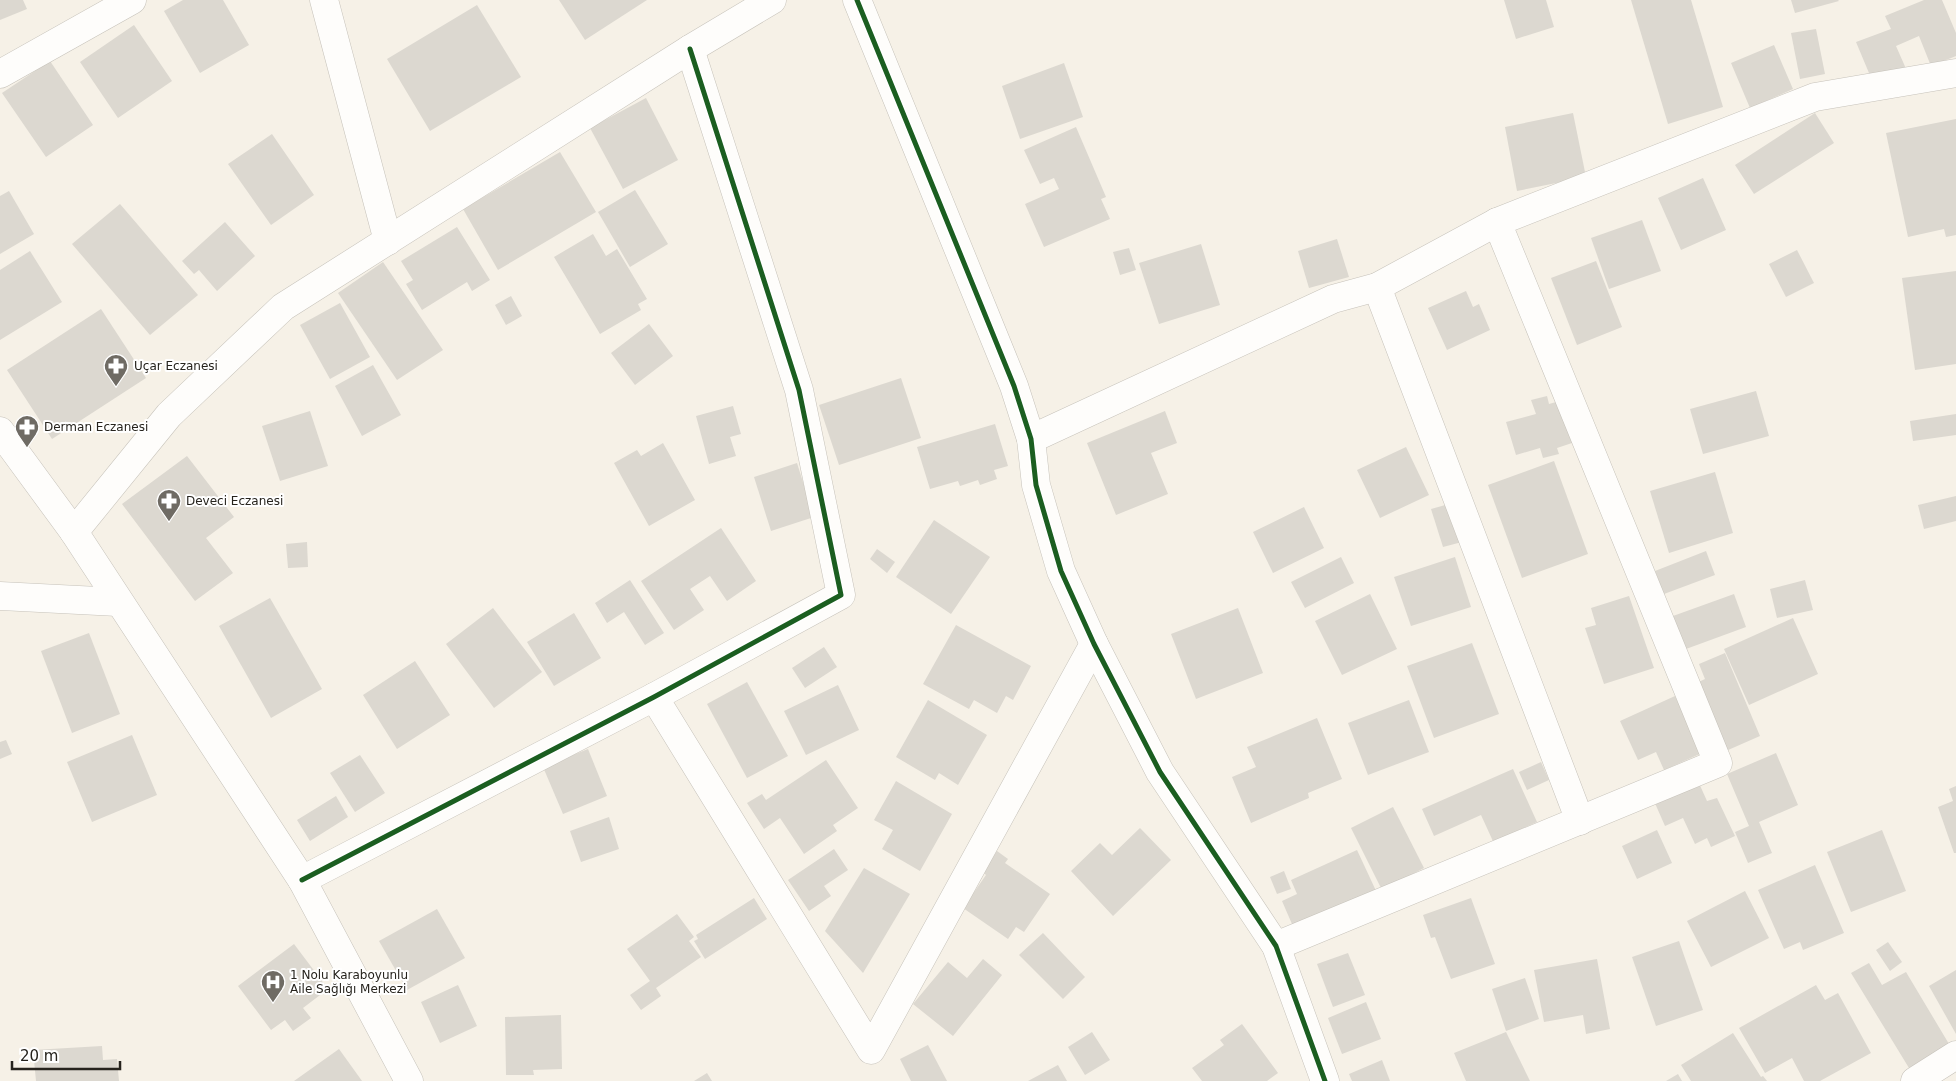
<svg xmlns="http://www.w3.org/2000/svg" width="1956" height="1081" font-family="'DejaVu Sans',sans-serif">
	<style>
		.building { fill: #dcd8d0 }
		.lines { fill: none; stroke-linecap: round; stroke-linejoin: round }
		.street-casing { stroke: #c6c2ba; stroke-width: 29 }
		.secondary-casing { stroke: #c6c2ba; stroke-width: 29 }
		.street { stroke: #fefdfb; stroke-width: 28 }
		.secondary { stroke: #fefdfb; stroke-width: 28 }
		.cycleway-casing { stroke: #fff; stroke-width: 8 }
		.cycleway { stroke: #1b5e20; stroke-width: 5 }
		.labels { text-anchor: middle; stroke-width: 4; stroke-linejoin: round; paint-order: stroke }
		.poi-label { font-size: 12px; fill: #26231d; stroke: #fff; text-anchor: start }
	</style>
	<rect width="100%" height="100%" fill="#f6f1e7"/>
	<!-- building -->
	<g class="building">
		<path d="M0,0H23L27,9L0,20Z"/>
		<path d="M183,0H223L249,45L200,73L164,11Z"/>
		<path d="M559,0H647L585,40Z"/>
		<path d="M1504,0H1546L1554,27L1516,39Z"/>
		<path d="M1631,0H1691L1723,107L1668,124Z"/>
		<path d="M1791,0H1838L1839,1L1795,13Z"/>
		<path d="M1924,0H1942L1956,33V56L1931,66L1919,36L1896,46L1907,71L1874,85L1856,42L1891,29L1885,16Z"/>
		<path d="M477,5L521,77L430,131L387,59Z"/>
		<path d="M134,25L172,81L118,118L80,62Z"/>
		<path d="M1816,29L1825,74L1800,79L1791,33Z"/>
		<path d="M1774,45L1793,89L1750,108L1731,63Z"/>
		<path d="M50,61L93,125L46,157L2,93Z"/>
		<path d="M1064,63L1083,117L1020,139L1002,86Z"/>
		<path d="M646,98L678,160L623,189L590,128Z"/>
		<path d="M1573,113L1586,177L1517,191L1505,127Z"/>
		<path d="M1815,113L1834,143L1754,194L1735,165Z"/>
		<path d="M1956,119V235L1946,237L1944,229L1908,237L1886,133Z"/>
		<path d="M1076,127L1106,197L1101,199L1110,219L1044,247L1025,204L1059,189L1054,178L1040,184L1024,150Z"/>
		<path d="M272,134L314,195L271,225L228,164Z"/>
		<path d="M560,152L596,212L498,270L463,209Z"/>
		<path d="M1703,178L1726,230L1681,250L1658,198Z"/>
		<path d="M635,190L668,244L630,267L598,212Z"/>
		<path d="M9,191L34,234L0,254V196Z"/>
		<path d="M120,204L198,295L150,335L72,244Z"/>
		<path d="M1642,220L1661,271L1609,289L1591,238Z"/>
		<path d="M225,222L255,256L217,291L199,270L194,274L182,261Z"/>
		<path d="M457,227L490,280L472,291L467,282L422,310L406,284L413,280L401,261Z"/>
		<path d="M593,234L606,256L617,249L647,299L638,304L641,310L600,334L554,257Z"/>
		<path d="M1337,239L1349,277L1309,288L1298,251Z"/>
		<path d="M1201,244L1220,305L1159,324L1139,263Z"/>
		<path d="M1129,248L1136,270L1120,275L1113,252Z"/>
		<path d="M1797,250L1814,283L1786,297L1769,264Z"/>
		<path d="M30,251L62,302L0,340V270Z"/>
		<path d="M1596,261L1622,327L1577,345L1551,278Z"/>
		<path d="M383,262L443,350L397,380L338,293Z"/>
		<path d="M1956,271V364L1915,370L1902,278Z"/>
		<path d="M1466,291L1473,307L1479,304L1490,330L1447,350L1428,308Z"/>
		<path d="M511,296L522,316L506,325L495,305Z"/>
		<path d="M340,303L370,357L330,379L300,325Z"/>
		<path d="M101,309L146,378L52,439L7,370Z"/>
		<path d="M649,324L673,356L635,385L611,353Z"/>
		<path d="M373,365L401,415L362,436L335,386Z"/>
		<path d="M901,378L921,438L839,465L819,405Z"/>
		<path d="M1756,391L1769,436L1703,454L1690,409Z"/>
		<path d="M1547,396L1549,404L1563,400L1575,442L1557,448L1559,454L1543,458L1540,448L1516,455L1506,422L1536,414L1531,400Z"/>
		<path d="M733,406L741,434L730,437L736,456L709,464L696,416Z"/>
		<path d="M310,411L328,466L280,481L262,426Z"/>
		<path d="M1165,411L1177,443L1151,453L1168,494L1116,515L1087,443Z"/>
		<path d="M1956,414V435L1913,441L1910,421Z"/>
		<path d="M995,424L1008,466L994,470L997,479L980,485L978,480L960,486L958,481L930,489L917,447Z"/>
		<path d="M663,443L695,500L649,526L614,463L637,450L641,456Z"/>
		<path d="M1406,447L1429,495L1380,518L1357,470Z"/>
		<path d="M187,456L234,517L206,538L233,573L195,601L122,504Z"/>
		<path d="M1554,461L1588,554L1522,578L1488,485Z"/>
		<path d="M797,463L814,517L771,531L754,477Z"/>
		<path d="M1715,472L1733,533L1669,553L1650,491Z"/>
		<path d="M1956,496V521L1924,529L1918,505Z"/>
		<path d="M1449,504L1462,542L1443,547L1431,509Z"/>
		<path d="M1304,507L1324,548L1273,573L1253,532Z"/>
		<path d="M934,520L990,557L951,614L896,577Z"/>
		<path d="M721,528L756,581L727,601L710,576L690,589L704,610L674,630L641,581Z"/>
		<path d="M307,542L308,567L288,568L286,544Z"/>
		<path d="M877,549L895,562L887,573L870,559Z"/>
		<path d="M1706,551L1715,575L1664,594L1655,571Z"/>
		<path d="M1341,557L1354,583L1305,608L1291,582Z"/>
		<path d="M1455,557L1471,607L1411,626L1394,577Z"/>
		<path d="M630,580L664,633L645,645L624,612L607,623L595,603Z"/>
		<path d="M1805,580L1813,610L1777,618L1770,589Z"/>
		<path d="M1370,594L1397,649L1342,675L1315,621Z"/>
		<path d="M1734,594L1746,627L1686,649L1673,616Z"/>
		<path d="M1629,596L1654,668L1604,684L1585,628L1596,625L1591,608Z"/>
		<path d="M270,598L322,689L271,718L219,626Z"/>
		<path d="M493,608L542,672L494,708L446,644Z"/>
		<path d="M1238,608L1263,673L1196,699L1171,634Z"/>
		<path d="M574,613L601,658L554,686L527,642Z"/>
		<path d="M1793,618L1818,674L1749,705L1724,649Z"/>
		<path d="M956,625L1031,666L1013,700L1006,696L997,713L974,700L969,709L923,684Z"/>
		<path d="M89,633L120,714L72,733L41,651Z"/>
		<path d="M1472,643L1499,714L1434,738L1407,666Z"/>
		<path d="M824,647L837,667L805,688L792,668Z"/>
		<path d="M1725,653L1760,736L1719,754L1690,686L1705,679L1699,664Z"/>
		<path d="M415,661L450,715L397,749L363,695Z"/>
		<path d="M747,682L788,756L747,778L707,704Z"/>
		<path d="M838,685L859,730L806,755L784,711Z"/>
		<path d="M1675,696L1702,753L1664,770L1656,752L1638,760L1620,721Z"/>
		<path d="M928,700L987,735L958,785L939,773L935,780L896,757Z"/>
		<path d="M1409,700L1429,752L1368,775L1348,723Z"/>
		<path d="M1317,718L1342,779L1308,793L1309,798L1251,823L1232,777L1256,767L1247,747Z"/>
		<path d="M132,735L157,795L92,822L67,762Z"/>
		<path d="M6,740L12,754L0,759V742Z"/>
		<path d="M588,749L607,796L563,814L543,767Z"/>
		<path d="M1776,753L1798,805L1759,822L1772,853L1748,863L1735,832L1749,826L1727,774Z"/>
		<path d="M360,755L385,793L355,812L330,773Z"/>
		<path d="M826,760L858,808L833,825L837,831L804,854L780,818L764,829L747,803L762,794L766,800Z"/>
		<path d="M1541,762L1549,780L1527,790L1519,772Z"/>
		<path d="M1513,769L1537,822L1519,830L1523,839L1497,850L1481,815L1434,836L1422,809Z"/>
		<path d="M896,781L952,814L920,871L882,849L893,830L874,820Z"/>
		<path d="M1698,781L1707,801L1717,798L1735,836L1711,847L1707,838L1695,844L1683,818L1665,826L1654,801Z"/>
		<path d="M1956,786V853H1954L1938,807L1953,801L1949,789Z"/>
		<path d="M336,796L348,817L310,841L297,820Z"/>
		<path d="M1393,807L1424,868L1382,890L1351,828Z"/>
		<path d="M609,817L619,849L581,862L570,831Z"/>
		<path d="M1140,828L1171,860L1113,916L1071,871L1100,843L1112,855Z"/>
		<path d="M1657,830L1672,863L1637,879L1622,846Z"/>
		<path d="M1882,830L1906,891L1851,912L1827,852Z"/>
		<path d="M834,849L848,870L824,886L831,896L809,911L788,880Z"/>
		<path d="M1357,850L1377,893L1295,931L1282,901L1297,894L1291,880Z"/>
		<path d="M997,851L1008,859L1005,863L1050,894L1024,932L1016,927L1008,939L963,908L986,875L983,872Z"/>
		<path d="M1815,865L1844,933L1803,950L1800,942L1784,949L1758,890Z"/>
		<path d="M864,868L910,894L863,973L825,931Z"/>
		<path d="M1284,871L1291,889L1277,894L1270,877Z"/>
		<path d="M1745,891L1769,938L1711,967L1687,921Z"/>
		<path d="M754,898L767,919L705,959L694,941L698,939L696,935Z"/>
		<path d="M1471,898L1495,964L1451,979L1435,937L1431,938L1423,915Z"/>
		<path d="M437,909L465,958L407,990L379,941Z"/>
		<path d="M677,914L694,937L689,941L701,957L656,988L661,996L641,1010L630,995L650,981L627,949Z"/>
		<path d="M1043,933L1085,977L1063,999L1019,955Z"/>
		<path d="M1679,941L1703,1010L1656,1026L1632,957Z"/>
		<path d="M1888,942L1902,962L1890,971L1876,950Z"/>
		<path d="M294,944L328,989L303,1008L311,1018L293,1031L285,1020L271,1030L238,986Z"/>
		<path d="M1348,953L1365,995L1333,1007L1317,964Z"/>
		<path d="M983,959L1002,975L953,1036L913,1004L948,962L967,978Z"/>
		<path d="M1597,959L1610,1029L1586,1034L1583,1015L1544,1022L1534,970Z"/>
		<path d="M1869,963L1882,985L1906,972L1949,1044L1909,1068L1851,973Z"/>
		<path d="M1956,970V1034L1929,986Z"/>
		<path d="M1525,978L1539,1019L1506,1031L1492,989Z"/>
		<path d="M458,985L477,1026L440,1043L421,1002Z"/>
		<path d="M1816,985L1825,1000L1838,993L1871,1053L1820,1081H1804L1792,1058L1765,1073L1739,1028Z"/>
		<path d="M1366,1002L1381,1039L1342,1054L1328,1018Z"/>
		<path d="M561,1015L562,1069L533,1070L534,1075H506L505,1017Z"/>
		<path d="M1242,1024L1278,1073L1267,1081H1202L1192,1068L1224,1045L1220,1040Z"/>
		<path d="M1092,1032L1110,1060L1085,1075L1068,1047Z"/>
		<path d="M1506,1032L1530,1081H1466L1454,1053Z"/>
		<path d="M1733,1033L1761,1077L1763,1076L1767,1081H1691L1681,1065Z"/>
		<path d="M928,1045L947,1081H911L900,1059Z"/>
		<path d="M102,1046L103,1060L117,1059L119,1081H36L33,1050Z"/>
		<path d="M339,1049L362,1081H294Z"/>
		<path d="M1382,1060L1390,1081H1352L1349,1074Z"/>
		<path d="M1058,1065L1067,1081H1028Z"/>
		<path d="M707,1073L712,1081H694Z"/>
		<path d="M1678,1074L1682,1081H1666Z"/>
	</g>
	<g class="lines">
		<!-- street casing -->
		<g class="street-casing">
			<g id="street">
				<path d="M324,0L388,241"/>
				<path d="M0,74L132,0"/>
				<path d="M1377,287L1580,821"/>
				<path d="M1031,439L1333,299L1377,287L1497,222L1815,97L1956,73"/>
				<path d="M74,532L169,415L283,307L690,49L772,0"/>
				<path d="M0,596L118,602"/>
				<path d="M654,697L871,1050L1094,644"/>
				<path d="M302,880L654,697L841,595L799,390L690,49"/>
				<path d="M1276,946L1718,763L1497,222"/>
				<path d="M1915,1081L1956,1055"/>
			</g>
		</g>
		<!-- secondary casing -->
		<g class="secondary-casing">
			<g id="secondary">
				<path d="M857,0L1014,386L1031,439L1036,485L1061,571L1094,644L1160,772L1276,946L1325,1081"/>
				<path d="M0,431L74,532L302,880L409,1081"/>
			</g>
		</g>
		<!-- street -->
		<use href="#street" class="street"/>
		<!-- secondary -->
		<use href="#secondary" class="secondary"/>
		<!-- cycleway casing -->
		<g class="cycleway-casing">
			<g id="cycleway">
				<path d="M857,0L1014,386L1031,439L1036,485L1061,571L1094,644L1160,772L1276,946L1325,1081"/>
				<path d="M302,880L654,697L841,595L799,390L690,49"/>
			</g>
		</g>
		<!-- cycleway -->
		<use href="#cycleway" class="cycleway"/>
	</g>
	<!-- icons -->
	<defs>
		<g id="pharmacy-pin" transform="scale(1.25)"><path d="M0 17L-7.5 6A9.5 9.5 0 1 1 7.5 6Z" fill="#6f6b64" stroke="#fff"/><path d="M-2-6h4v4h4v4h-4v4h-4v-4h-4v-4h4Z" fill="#fff"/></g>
		<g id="hospital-pin" transform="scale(1.25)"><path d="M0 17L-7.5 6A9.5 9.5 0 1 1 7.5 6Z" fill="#6f6b64" stroke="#fff"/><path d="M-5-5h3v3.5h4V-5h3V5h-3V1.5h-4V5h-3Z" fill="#fff"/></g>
	</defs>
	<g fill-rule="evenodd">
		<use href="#pharmacy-pin" x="116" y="366"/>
		<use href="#pharmacy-pin" x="27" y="427"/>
		<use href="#pharmacy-pin" x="169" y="501"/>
		<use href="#hospital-pin" x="273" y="982"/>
	</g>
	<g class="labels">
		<!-- poi labels -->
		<g class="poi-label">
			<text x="134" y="370">Uçar Eczanesi</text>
			<text x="44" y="431">Derman Eczanesi</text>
			<text x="186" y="505">Deveci Eczanesi</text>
			<text x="290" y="979">1 Nolu Karaboyunlu<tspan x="290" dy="14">Aile Sağlığı Merkezi</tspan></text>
		</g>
	</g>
	<!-- scale -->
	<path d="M12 1061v8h108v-8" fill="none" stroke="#26231d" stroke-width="2.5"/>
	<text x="20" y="1061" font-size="15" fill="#26231d" stroke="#ffffff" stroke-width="4" paint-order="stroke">20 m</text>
</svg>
